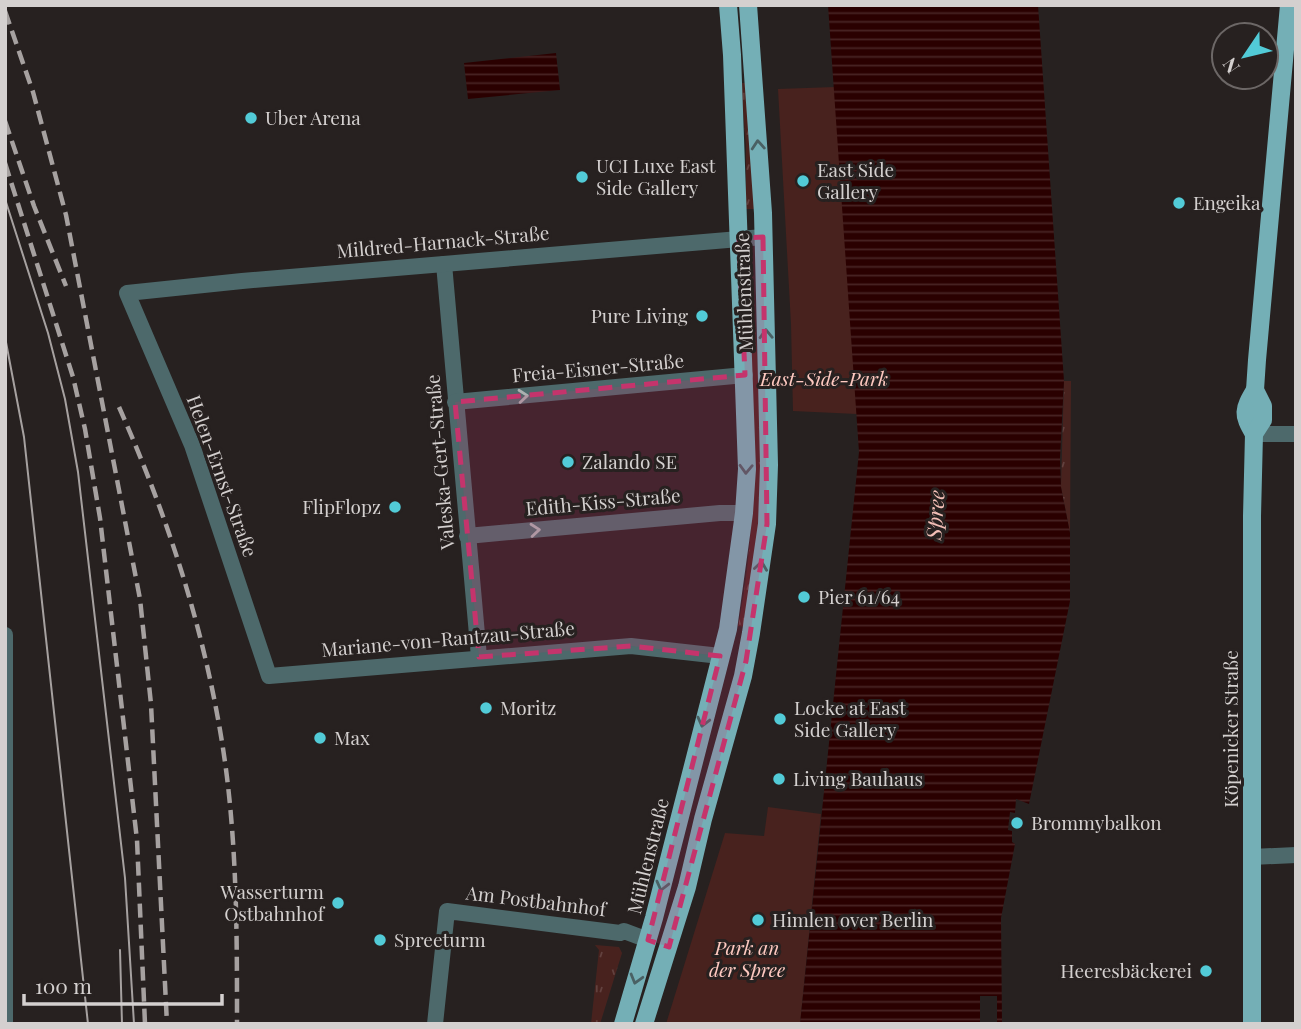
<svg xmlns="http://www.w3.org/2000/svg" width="1301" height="1029" font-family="'Playfair Display',serif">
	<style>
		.grass { fill: url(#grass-tufts) }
		.green { fill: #48221e }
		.water { fill: url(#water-rules) }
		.pier { fill: #272120 }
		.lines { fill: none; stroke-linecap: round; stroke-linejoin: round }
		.minor { stroke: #4d696b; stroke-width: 16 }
		.major { stroke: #74afb6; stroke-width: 18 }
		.tram { stroke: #a6a1a0; stroke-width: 2 }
		.rail { stroke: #a6a1a0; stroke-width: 4.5; stroke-dasharray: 14 7; stroke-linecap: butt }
		.oneway { stroke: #4a6164 }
		.oneway2 { stroke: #acb1b1 }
		.marked { fill: #c5346c; fill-opacity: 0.2; stroke: #c5346c; stroke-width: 5; stroke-dasharray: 14 9; stroke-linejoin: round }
		.poi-dot { fill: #52cbd7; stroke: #272120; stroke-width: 2.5 }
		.labels { text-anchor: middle; stroke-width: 6; stroke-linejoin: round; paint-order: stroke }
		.poi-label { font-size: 19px; fill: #d4d0cf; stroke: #272120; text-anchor: start }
		.street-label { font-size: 19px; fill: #d4d0cf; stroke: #272120 }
		.park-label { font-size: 19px; font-style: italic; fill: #ffcac1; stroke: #272120 }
		.water-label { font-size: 21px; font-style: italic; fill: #f4bfb7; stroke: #272120 }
	</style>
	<defs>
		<pattern id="grass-tufts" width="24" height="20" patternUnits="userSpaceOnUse" patternTransform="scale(1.75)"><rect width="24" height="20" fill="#48221e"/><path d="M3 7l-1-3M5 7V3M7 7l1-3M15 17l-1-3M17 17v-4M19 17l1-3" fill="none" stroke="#62413e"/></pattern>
		<pattern id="water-rules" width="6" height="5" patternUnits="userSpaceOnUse" patternTransform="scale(1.75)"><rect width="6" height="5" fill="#2a0000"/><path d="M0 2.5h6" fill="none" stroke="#482424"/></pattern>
	</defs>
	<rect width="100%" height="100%" fill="#272120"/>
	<!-- grass -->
	<g class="grass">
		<path d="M741,83H747L755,209H746V146Z"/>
		<path d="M747,265H752L763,462L760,521L746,627L738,626C762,506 752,386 747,265Z"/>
		<path d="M1064,381H1071L1070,533L1061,487Z"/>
		<path d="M595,945L619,947L622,953L600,1024H591L599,950Z"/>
	</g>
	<!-- green -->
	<g class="green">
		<path d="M835,87L857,414L793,411L791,324L778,89Z"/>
		<path d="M768,807L821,814L800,1024H666L725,833L764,836Z"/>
	</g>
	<!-- water -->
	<g class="water">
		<path d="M828,5H1038L1064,381L1060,458L1061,487L1070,533V601L1029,804L1016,799L1015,813L1010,812L1008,830L1012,831V842L1015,844L1001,918L1002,1024H800L859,452Z"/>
		<path d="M556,53L560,90L468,99L464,63Z"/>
	</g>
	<!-- pier -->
	<rect class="pier" x="980" y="996" width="17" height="28"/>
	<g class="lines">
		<!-- minor -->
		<g class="minor">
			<path d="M444,264L479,657"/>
			<path d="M455,402L745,375"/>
			<path d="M1254,434H1296"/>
			<path d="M467,536L720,513H744"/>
			<path d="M5,635V1024"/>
			<path d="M720,656L631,646L269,676L192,445L127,293L242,281L763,237"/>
			<path d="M1252,857L1296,855"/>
			<path d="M435,1024L447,911L620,933L624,931L648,940"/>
		</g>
		<!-- major -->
		<g class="major">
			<path d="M1254,434C1242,414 1243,410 1255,390"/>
			<path d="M623,1024L654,918L728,629L744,513L747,469L732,55L728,5"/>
			<path d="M644,1024L687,887L703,819L743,676L751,633L767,524L769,465L763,213L748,5"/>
			<path d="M1252,1024V516L1254,434L1263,420V406L1255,390L1257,360L1289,5"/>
		</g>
		<!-- tram -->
		<g class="tram">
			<path d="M5,199L48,333L65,399L78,472L125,878L134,1024"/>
			<path d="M5,337L24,437L88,1024"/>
			<path d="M120,950L122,1024"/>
		</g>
		<!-- rail -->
		<g class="rail">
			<path d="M5,11L33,92L66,215L140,599L151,704L167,1024"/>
			<path d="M5,121L34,206L66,286"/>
			<path d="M5,163L73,377L85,429L100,518L137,840L145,1024"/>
			<path d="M119,407C167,515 203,625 222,742C237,835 237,930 237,1024"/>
		</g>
	</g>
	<!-- one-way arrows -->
	<defs><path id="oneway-chevron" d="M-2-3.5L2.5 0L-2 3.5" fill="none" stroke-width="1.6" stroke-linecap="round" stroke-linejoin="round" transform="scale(1.75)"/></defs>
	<g class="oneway">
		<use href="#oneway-chevron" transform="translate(758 145) rotate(-94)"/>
		<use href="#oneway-chevron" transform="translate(766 334) rotate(-92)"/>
		<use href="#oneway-chevron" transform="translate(746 469) rotate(92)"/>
		<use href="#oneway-chevron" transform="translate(761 566) rotate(-82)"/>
		<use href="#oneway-chevron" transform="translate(703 722) rotate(104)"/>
		<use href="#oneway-chevron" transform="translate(662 886) rotate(104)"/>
		<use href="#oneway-chevron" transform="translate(636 979) rotate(106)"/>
	</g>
	<g class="oneway2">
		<use href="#oneway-chevron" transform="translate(523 396) rotate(-5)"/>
		<use href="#oneway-chevron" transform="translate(535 530) rotate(-5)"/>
	</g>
	<!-- marked area -->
	<path class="marked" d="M763,237L767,524L746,661L669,947L648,940L720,656L631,646L479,657L455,402L745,375L739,238Z"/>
	<!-- markers -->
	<g class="poi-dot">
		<circle cx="251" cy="118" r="7"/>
		<circle cx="582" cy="177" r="7"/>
		<circle cx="803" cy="181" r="7"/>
		<circle cx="1179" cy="203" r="7"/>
		<circle cx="702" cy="316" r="7"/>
		<circle cx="568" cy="462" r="7"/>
		<circle cx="395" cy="507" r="7"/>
		<circle cx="804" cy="597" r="7"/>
		<circle cx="486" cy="708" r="7"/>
		<circle cx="780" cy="719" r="7"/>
		<circle cx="320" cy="738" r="7"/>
		<circle cx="779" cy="779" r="7"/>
		<circle cx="1017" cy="823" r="7"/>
		<circle cx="338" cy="903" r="7"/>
		<circle cx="758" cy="920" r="7"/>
		<circle cx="380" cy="940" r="7"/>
		<circle cx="1206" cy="971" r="7"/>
	</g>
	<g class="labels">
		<!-- poi labels -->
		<g class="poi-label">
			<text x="265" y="125">Uber Arena</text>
			<text x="596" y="173">UCI Luxe East<tspan x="596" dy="22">Side Gallery</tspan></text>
			<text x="817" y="177">East Side<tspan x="817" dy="22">Gallery</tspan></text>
			<text x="1193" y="210">Engeika</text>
			<text x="688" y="323" text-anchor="end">Pure Living</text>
			<text x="582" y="469">Zalando SE</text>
			<text x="381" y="514" text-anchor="end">FlipFlopz</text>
			<text x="818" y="604">Pier 61/64</text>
			<text x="500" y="715">Moritz</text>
			<text x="794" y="715">Locke at East<tspan x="794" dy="22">Side Gallery</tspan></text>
			<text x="334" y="745">Max</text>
			<text x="793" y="786">Living Bauhaus</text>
			<text x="1031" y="830">Brommybalkon</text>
			<text x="324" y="899" text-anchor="end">Wasserturm<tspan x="324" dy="22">Ostbahnhof</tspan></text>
			<text x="772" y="927">Himlen over Berlin</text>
			<text x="394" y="947">Spreeturm</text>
			<text x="1192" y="978" text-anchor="end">Heeresbäckerei</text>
		</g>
		<!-- street labels -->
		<g class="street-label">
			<text transform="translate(443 242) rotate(-5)" y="7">Mildred-Harnack-Straße</text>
			<text transform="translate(744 292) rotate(-92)" y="7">Mühlenstraße</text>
			<text transform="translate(598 368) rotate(-5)" y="7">Freia-Eisner-Straße</text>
			<text transform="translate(440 462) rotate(-95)" y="7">Valeska-Gert-Straße</text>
			<text transform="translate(222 476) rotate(70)" y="7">Helen-Ernst-Straße</text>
			<text transform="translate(603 502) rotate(-5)" y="7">Edith-Kiss-Straße</text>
			<text transform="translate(448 639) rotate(-5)" y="7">Mariane-von-Rantzau-Straße</text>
			<text transform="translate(1231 729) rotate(-90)" y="7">Köpenicker Straße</text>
			<text transform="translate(648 856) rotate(-76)" y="7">Mühlenstraße</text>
			<text transform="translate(536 901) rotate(7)" y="7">Am Postbahnhof</text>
		</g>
		<!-- park labels -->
		<g class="park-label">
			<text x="824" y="386">East-Side-Park</text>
			<text x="747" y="955">Park an<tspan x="747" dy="22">der Spree</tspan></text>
		</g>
		<!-- water labels -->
		<g class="water-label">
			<text transform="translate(936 515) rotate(-86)" y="7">Spree</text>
		</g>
	</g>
	<!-- border -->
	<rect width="1301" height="1029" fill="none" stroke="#d4d0cf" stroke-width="14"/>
	<!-- north arrow -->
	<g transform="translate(1245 56) rotate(235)"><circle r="33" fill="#272120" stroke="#6c6766" stroke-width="2"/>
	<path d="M0-5L12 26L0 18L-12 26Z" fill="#52cbd7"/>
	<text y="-10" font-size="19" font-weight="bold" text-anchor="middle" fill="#d4d0cf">N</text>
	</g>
	<!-- scale -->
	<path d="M24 994v10h198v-10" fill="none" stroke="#d4d0cf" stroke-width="3.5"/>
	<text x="35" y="994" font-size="21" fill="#d4d0cf" stroke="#272120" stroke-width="5" paint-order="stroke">100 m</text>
</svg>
